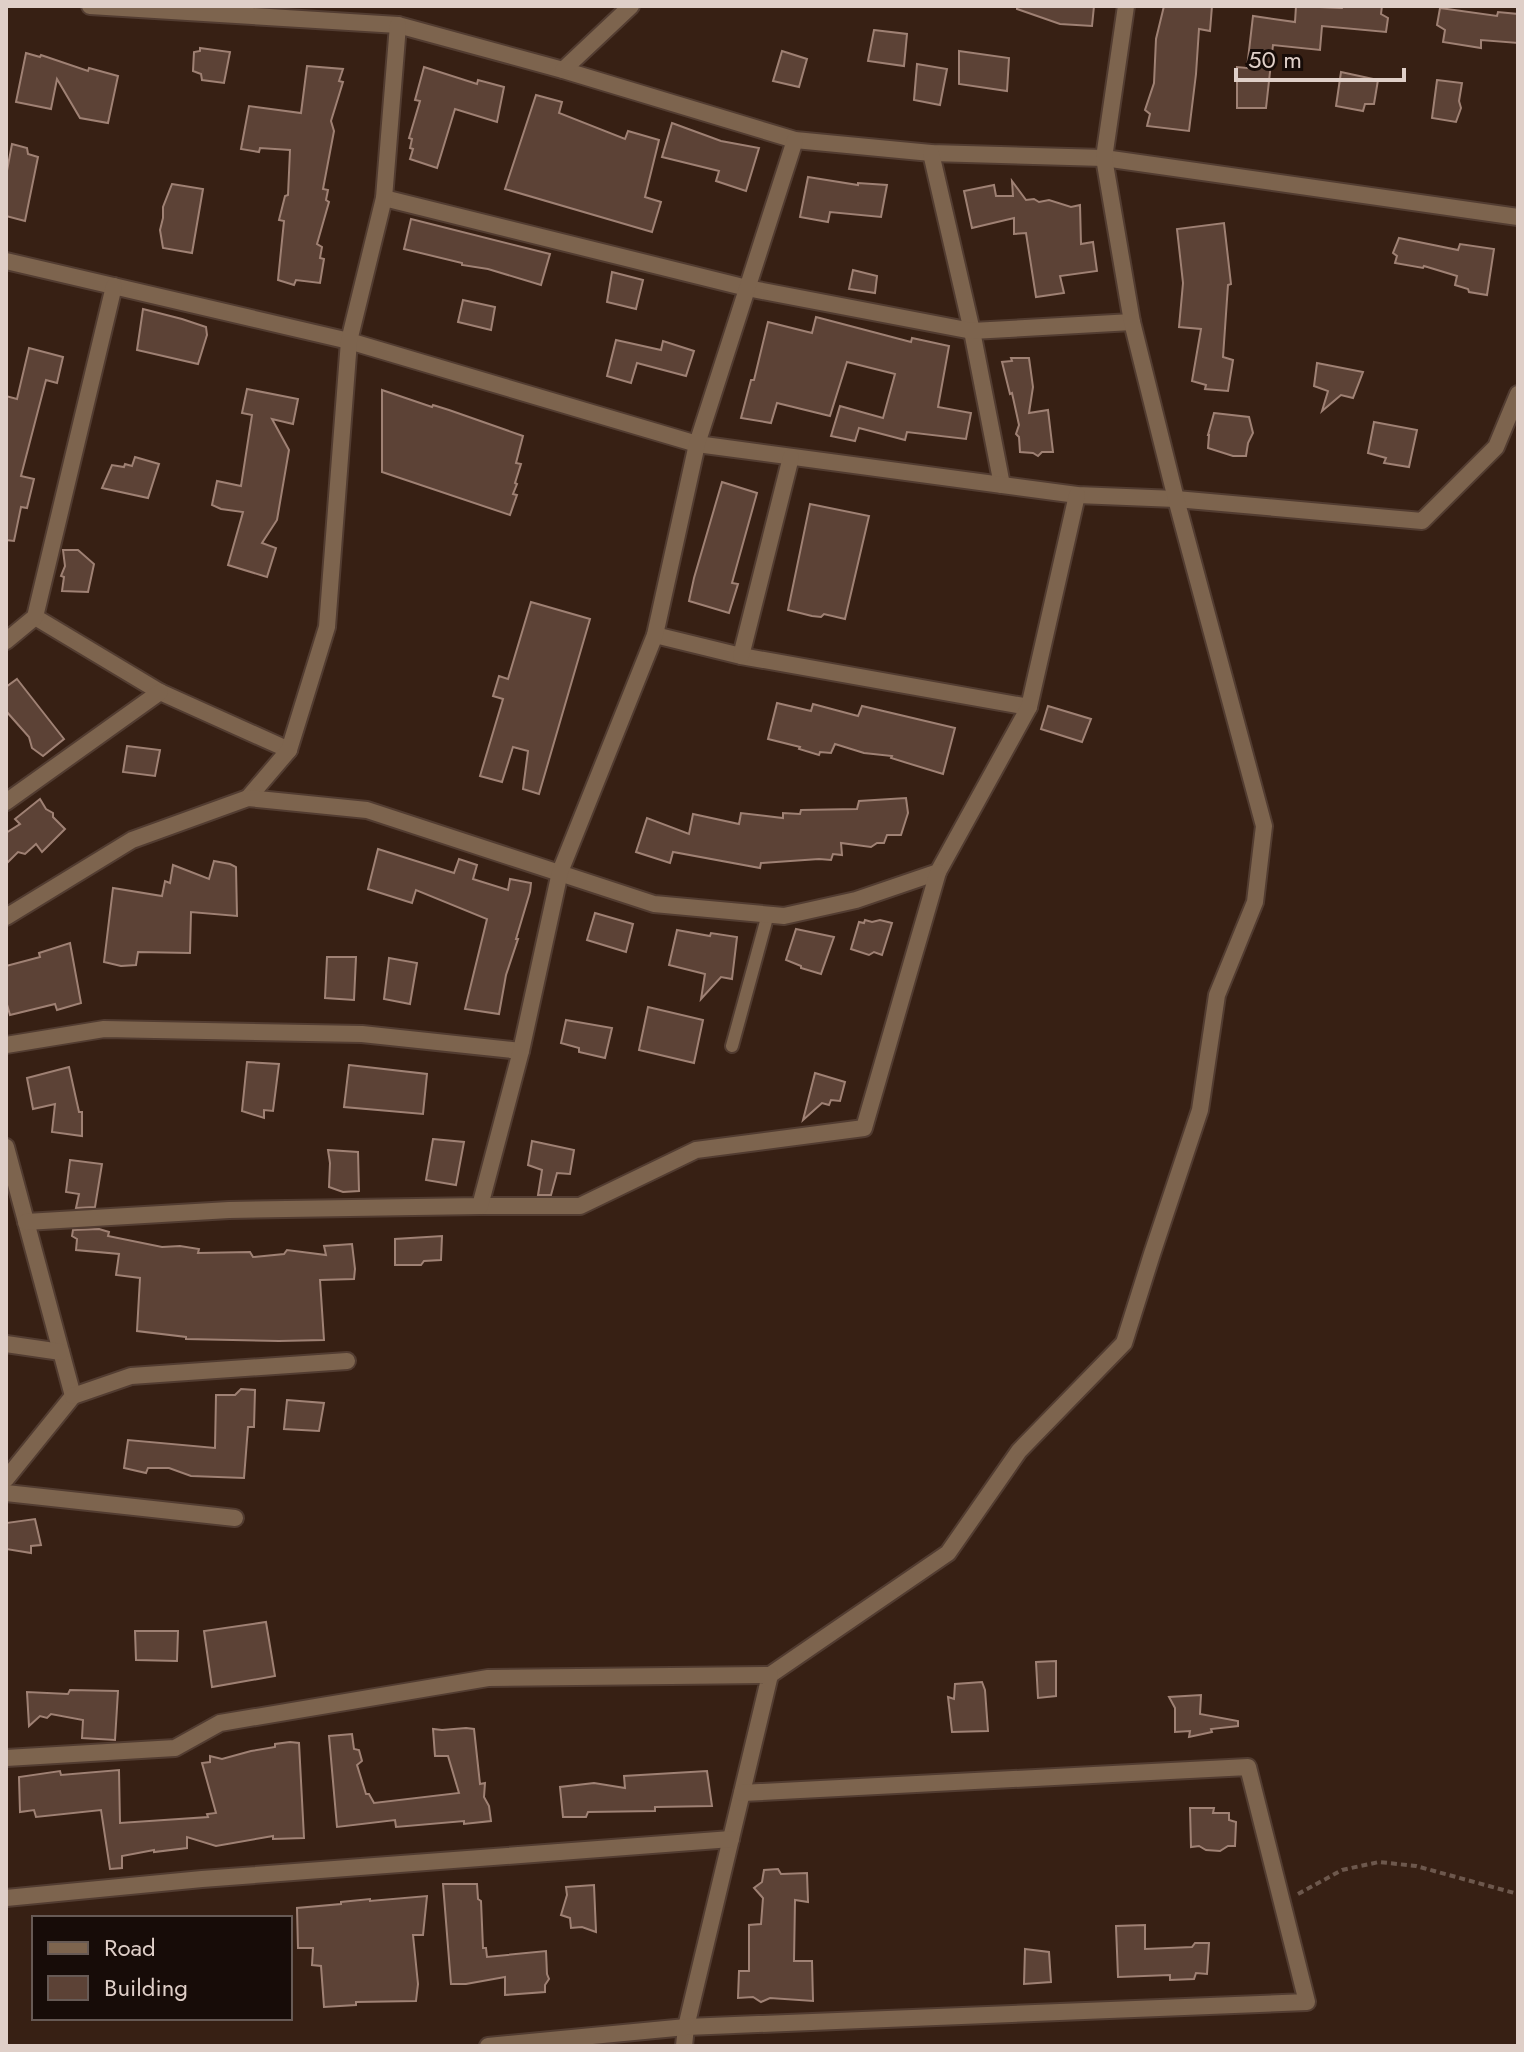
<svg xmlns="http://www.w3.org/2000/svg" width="1524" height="2052" font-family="Jost,sans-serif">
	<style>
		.building { fill: #5c4236; stroke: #9f8174; stroke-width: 2 }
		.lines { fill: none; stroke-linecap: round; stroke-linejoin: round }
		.lane-casing { stroke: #523c31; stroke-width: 16 }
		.street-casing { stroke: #523c31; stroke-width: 20 }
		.path { stroke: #6d584d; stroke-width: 4; stroke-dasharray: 6 4; stroke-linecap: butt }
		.lane { stroke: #7d644e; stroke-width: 12 }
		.street { stroke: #7d644e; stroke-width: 16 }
	</style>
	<rect width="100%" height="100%" fill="#372014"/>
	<!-- building -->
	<g class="building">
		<path d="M1017,6H1094L1092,26L1060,24L1017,9Z"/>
		<path d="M1164,6H1212L1210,31L1199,29L1196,74L1189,131L1147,126L1150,114L1145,110L1154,83L1156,39Z"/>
		<path d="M1296,6L1342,8L1343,6H1382L1381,14L1388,18L1386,32L1322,26L1320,50L1273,45L1266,108H1237V67L1247,68L1253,16L1295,22Z"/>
		<path d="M1440,8L1497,16L1498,12L1518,14V43L1481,40V48L1443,42L1445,30L1437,25Z"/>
		<path d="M874,30L907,34L904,66L868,61Z"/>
		<path d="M200,48L230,52L224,83L202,80L201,74L193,71L194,52L200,51Z"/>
		<path d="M782,51L807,59L799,87L773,81Z"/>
		<path d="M959,51L1009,58L1007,91L959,84Z"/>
		<path d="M26,53L40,57L41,55L88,71L89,68L118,76L108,123L80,118L57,79L51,109L16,102Z"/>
		<path d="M917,64L947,69L940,105L914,100Z"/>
		<path d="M307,66L343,69L339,81L343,82L331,121L334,131L323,189L328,190L326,200L329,202L317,244L322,247L320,258L324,259L320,283L296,280L294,285L278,280L284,221L279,220L285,196L288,195L290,150L260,148L259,152L241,149L249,106L301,113Z"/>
		<path d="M424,67L477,84L478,80L504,87L497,122L455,109L437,168L410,159L413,149L410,148L412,139L409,138L420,101L415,100Z"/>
		<path d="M1341,72L1378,80L1374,104H1365L1363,111L1336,106Z"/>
		<path d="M1437,80L1462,83L1459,101L1461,108L1456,122L1432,118Z"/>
		<path d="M536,95L562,102L559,113L625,139L628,131L659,140L645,197L661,202L652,232L505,189Z"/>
		<path d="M672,123L721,141L759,148L746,191L716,181L719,171L662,157Z"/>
		<path d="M12,144L27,148L28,154L38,157L25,221L6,216V176Z"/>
		<path d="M808,177L858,185V183L887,185L881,217L830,212L828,222L800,217Z"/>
		<path d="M1012,181L1026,200L1034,199L1039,202L1049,200L1071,207L1080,205L1081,244L1093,242L1097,271L1060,276L1064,293L1036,297L1026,233L1014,234V218L972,228L964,191L994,185L996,196H1013Z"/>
		<path d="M172,184L203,189L192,253L163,248L160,230L163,218V207Z"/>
		<path d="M411,219L550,254L541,285L488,269L462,265V263L404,249Z"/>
		<path d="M1224,223L1231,284L1228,285L1223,357L1233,360L1228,391L1205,389L1206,385L1192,381L1201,329L1179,327L1183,283L1177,229Z"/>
		<path d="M1399,238L1458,250L1460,244L1494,249L1487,295L1469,292L1468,289L1455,285L1457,276L1424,266L1423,268L1395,263L1397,256L1393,253Z"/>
		<path d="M853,270L877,276L875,293L849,289Z"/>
		<path d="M612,272L643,280L636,309L607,302Z"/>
		<path d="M463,300L495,307L491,330L458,322Z"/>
		<path d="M143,309L182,319L206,327L207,335L198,364L137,350Z"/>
		<path d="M816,317L911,342L912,338L949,346L938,407L971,413L966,439L907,432L905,440L859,428L855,441L831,436L840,406L883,418L895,374L847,362L830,416L777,403L771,423L741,418L751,380H754L768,322L812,333Z"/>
		<path d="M616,340L661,350L663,341L694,351L686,376L637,363L631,383L607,376Z"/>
		<path d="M29,348L63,357L57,383L46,380L21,476L34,479L27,508L21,507L14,541L6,540V396L17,399Z"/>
		<path d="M1011,358H1029L1033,387L1029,413L1048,410L1053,452H1042L1038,456L1033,453L1020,452L1019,437L1016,434L1019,425L1012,393L1010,394L1002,362L1012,361Z"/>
		<path d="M1317,363L1363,372L1353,398L1341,395L1322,411L1328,391L1314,386Z"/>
		<path d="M247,389L298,399L293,424L272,419L289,450L277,520L262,543L276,548L267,577L228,565L243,512L221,509L212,505L217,481L241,486L252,415L242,413Z"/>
		<path d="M382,390L432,407L433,405L449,410L523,436L516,463L521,464L515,483L517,484L513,494L517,495L510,515L382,472Z"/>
		<path d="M1214,413L1249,417L1253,433L1248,443L1246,456H1233L1208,448L1209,435H1208Z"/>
		<path d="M1374,422L1417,430L1409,467L1384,463L1386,458L1368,453Z"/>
		<path d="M135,457L159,464L148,498L102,488L112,465L124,467L125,464L132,466Z"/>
		<path d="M722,482L757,493L732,583L738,584L729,613L689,601L694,578Z"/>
		<path d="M810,504L869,516L845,619L824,614L821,617L812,616L788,610Z"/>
		<path d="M63,550H78L94,564L88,592L62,591L64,577L61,576L65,566Z"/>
		<path d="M531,602L590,619L539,794L523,789L528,751L513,747L502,782L480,776L503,699L493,696L499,676L508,679Z"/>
		<path d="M17,679L64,739L43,756L32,748L29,737L6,711V687Z"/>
		<path d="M777,703L811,711L813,704L858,716L862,706L955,728L943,774L891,758L892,756L864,753L835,744L831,753L820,752L819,755L799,749L800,747L768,739Z"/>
		<path d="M1048,706L1091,719L1082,742L1041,729Z"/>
		<path d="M127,746L160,750L155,776L123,772Z"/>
		<path d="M906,798L908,813L901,835H887L884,843H877L871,847L841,843L842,855L833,854L831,860L819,859L761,863L760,868L673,852L670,863L636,852L647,818L689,834L693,814L739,824L741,813L783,818V813L800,814L801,810L857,809L859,801Z"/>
		<path d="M40,799L46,809L53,813V817L65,829L42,852L36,844L25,854L18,852L6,864V833L20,824L15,819Z"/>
		<path d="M378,849L454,873L459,859L477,865L473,879L508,890L510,879L531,883L530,892L516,939H518L506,975L499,1014L465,1009L487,919L416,890L412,903L368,889Z"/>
		<path d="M214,861L230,864L236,867L237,916L191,912L190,953L138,952L136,965L121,966L104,962L113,888L162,896L165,881L170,883L173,865L209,879Z"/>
		<path d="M595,913L633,924L626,952L587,940Z"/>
		<path d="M865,920L872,922L880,920L892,923L882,955L874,952L869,955L851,949L859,922L864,923Z"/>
		<path d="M796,929L834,937L821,974L801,968V966L786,960Z"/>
		<path d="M677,930L710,936L711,933L737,937L732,979L721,977L701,999L705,974L669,965Z"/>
		<path d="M70,943L81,1003L57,1010L55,1004L10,1015L6,1001V966L40,957L39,953Z"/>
		<path d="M327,957H356L354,1000L325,998Z"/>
		<path d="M389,958L417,963L410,1004L384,999Z"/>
		<path d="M648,1007L703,1020L694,1063L639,1050Z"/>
		<path d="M566,1020L612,1028L605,1058L579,1052V1048L561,1043Z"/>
		<path d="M247,1062L279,1064L273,1111L264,1110V1118L242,1111Z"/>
		<path d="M349,1065L427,1074L423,1114L344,1107Z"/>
		<path d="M69,1067L79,1112H82V1136L52,1132L55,1104L33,1109L27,1078Z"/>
		<path d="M815,1073L845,1082L840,1101L831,1100L829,1105L822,1103L803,1120Z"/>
		<path d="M433,1139L464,1142L456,1185L426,1180Z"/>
		<path d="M532,1141L574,1150L570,1174L557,1173L551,1195H538L542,1170L528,1165Z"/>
		<path d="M328,1150L358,1152L359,1191L343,1192L329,1187L330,1163Z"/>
		<path d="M70,1160L102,1164L95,1207L76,1208L79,1194L66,1192Z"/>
		<path d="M99,1229L109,1232L108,1236L162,1247L180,1246L199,1249L198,1253L250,1252L253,1257L284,1254L287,1250L326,1255L324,1246L352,1244L355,1269L354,1279L320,1280L324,1340L279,1341L186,1339V1337L137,1331L140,1278L116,1275L119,1254L76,1250L77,1239L72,1236L73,1230Z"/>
		<path d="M442,1236L441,1260L424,1261L421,1265H395V1239Z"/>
		<path d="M241,1389L255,1390L254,1427H248L244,1478L191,1476L169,1468H148L146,1473L124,1468L128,1440L215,1448L216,1395H235Z"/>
		<path d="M287,1400L324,1403L319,1431L284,1429Z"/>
		<path d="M35,1519L41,1545L31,1546V1553L6,1549V1523Z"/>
		<path d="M266,1622L275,1676L212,1687L204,1631Z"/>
		<path d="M135,1631H178L177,1661L136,1660Z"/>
		<path d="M1056,1661V1696L1038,1698L1036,1662Z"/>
		<path d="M982,1682L985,1690L988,1731L952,1732L948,1697L954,1699L955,1684Z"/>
		<path d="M70,1690L118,1691L115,1740L82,1738L83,1720L51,1714L47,1718L40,1716L29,1726L27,1692L68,1694Z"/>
		<path d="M1201,1695L1200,1714L1238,1721V1726L1211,1729L1212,1732L1189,1737L1190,1731L1175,1732V1708L1169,1697Z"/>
		<path d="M466,1728L474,1729L480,1784L485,1783L484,1797L489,1806L491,1821L464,1824V1821L396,1827L395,1820L337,1827L329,1736L352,1734L354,1749L359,1750L362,1761L357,1765L366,1794H369L374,1803L459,1793L448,1756H435L433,1729L442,1730Z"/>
		<path d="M290,1742L299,1743L304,1838L273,1839V1836L216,1846L187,1837V1848L154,1852V1850L122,1856V1868L110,1869L101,1810L36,1817L34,1810L20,1812L19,1777L60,1771L61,1775L119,1770L120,1823L208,1817L207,1814L216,1813L202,1763L210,1762V1756L222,1759L251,1751L275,1747V1744Z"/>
		<path d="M707,1771L712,1806L655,1807V1811L588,1812L586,1817H563L560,1787L594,1783L625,1788L624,1776Z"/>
		<path d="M1190,1808H1214L1213,1813H1229V1820L1236,1822L1235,1846H1228L1220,1851L1206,1850L1199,1846L1191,1847Z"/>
		<path d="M778,1869L781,1874L807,1873L808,1902L795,1900L794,1961H812L813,2001L770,1998L761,2002L753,1997L738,1998L739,1971H749V1925L761,1924L763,1898L754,1888L762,1882L764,1870Z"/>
		<path d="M443,1884H477L478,1899L481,1901L483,1948H486L487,1957L546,1951L547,1974L549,1979L545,1985V1992L505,1995V1977L466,1984H451Z"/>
		<path d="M594,1885L596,1932L582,1927L571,1928L570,1918L561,1915L567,1895L566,1887Z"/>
		<path d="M427,1896L423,1935H413L418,1984L416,2001L356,2002V2005L324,2007L321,1966L312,1965L313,1948H298L297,1908L341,1904V1902L370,1899V1901Z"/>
		<path d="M1145,1925V1949L1192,1947L1195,1943H1209L1207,1974L1196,1973L1194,1979L1170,1980V1975L1118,1977L1116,1926Z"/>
		<path d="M1025,1949L1049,1952L1051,1982L1024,1984Z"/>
	</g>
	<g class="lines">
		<!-- lane casing -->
		<g class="lane-casing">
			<path id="lane" d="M732,1046L768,914"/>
		</g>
		<!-- street casing -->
		<g class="street-casing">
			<g id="street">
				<path d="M90,6L398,25L563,70L795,140L931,153L1104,158L1518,217"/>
				<path d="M563,70L631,6"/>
				<path d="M931,153L972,331L1002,485"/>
				<path d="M384,198L747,288L972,331L1132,322"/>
				<path d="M6,261L349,341L697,444L1077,495L1176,499L1422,521L1496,447L1518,394"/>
				<path d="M35,617L160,692L289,750"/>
				<path d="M655,635L741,656L1029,707"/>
				<path d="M6,641L35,617L114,286"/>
				<path d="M741,656L791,457"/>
				<path d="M248,798L289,750L327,627L349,341L384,198L398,25"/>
				<path d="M6,802L160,692"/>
				<path d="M6,917L132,840L248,798L367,810L654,904L784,916L856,900L938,872L1029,707L1077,495"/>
				<path d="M6,1045L104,1029L362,1034L521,1051"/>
				<path d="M6,1147L73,1396L6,1479"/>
				<path d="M480,1206H580L696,1150L864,1128L938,872"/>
				<path d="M26,1222L229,1210L480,1206L521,1051L560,872L655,635L697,444L795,140"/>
				<path d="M6,1344L61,1352"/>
				<path d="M73,1396L131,1376L347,1361"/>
				<path d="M6,1493L235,1518"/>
				<path d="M770,1675L948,1553L1019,1451L1124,1343L1152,1254L1200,1110L1217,995L1255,902L1264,826L1176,499L1132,322L1104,158L1126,6"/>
				<path d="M6,1758L175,1748L220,1723L488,1678L770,1675L686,2027L684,2046"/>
				<path d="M6,1898L202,1879L731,1839"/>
				<path d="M488,2046L686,2027L1307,2002L1248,1767L742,1793"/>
			</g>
		</g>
		<!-- path -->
		<path class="path" d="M1298,1894L1342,1870L1379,1862L1416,1866L1518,1894"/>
		<!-- lane -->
		<use href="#lane" class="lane"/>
		<!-- street -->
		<use href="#street" class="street"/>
	</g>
	<!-- border -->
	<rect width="1524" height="2052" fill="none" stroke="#dfcfc8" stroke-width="16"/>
	<!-- legend -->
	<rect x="32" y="1916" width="260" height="104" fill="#170c08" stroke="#675a55" stroke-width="2"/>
	<rect x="48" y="1942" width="40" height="12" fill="#7d644e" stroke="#675a55" stroke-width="2"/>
	<text x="104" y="1956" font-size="24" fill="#dfcfc8">Road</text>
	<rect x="48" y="1976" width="40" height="24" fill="#5c4236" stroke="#675a55" stroke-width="2"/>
	<text x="104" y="1996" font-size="24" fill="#dfcfc8">Building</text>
	<!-- scale -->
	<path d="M1236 68v12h168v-12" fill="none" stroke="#dfcfc8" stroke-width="4"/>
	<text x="1248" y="68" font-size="24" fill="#dfcfc8" stroke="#170c08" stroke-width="6" paint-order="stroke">50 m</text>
</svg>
